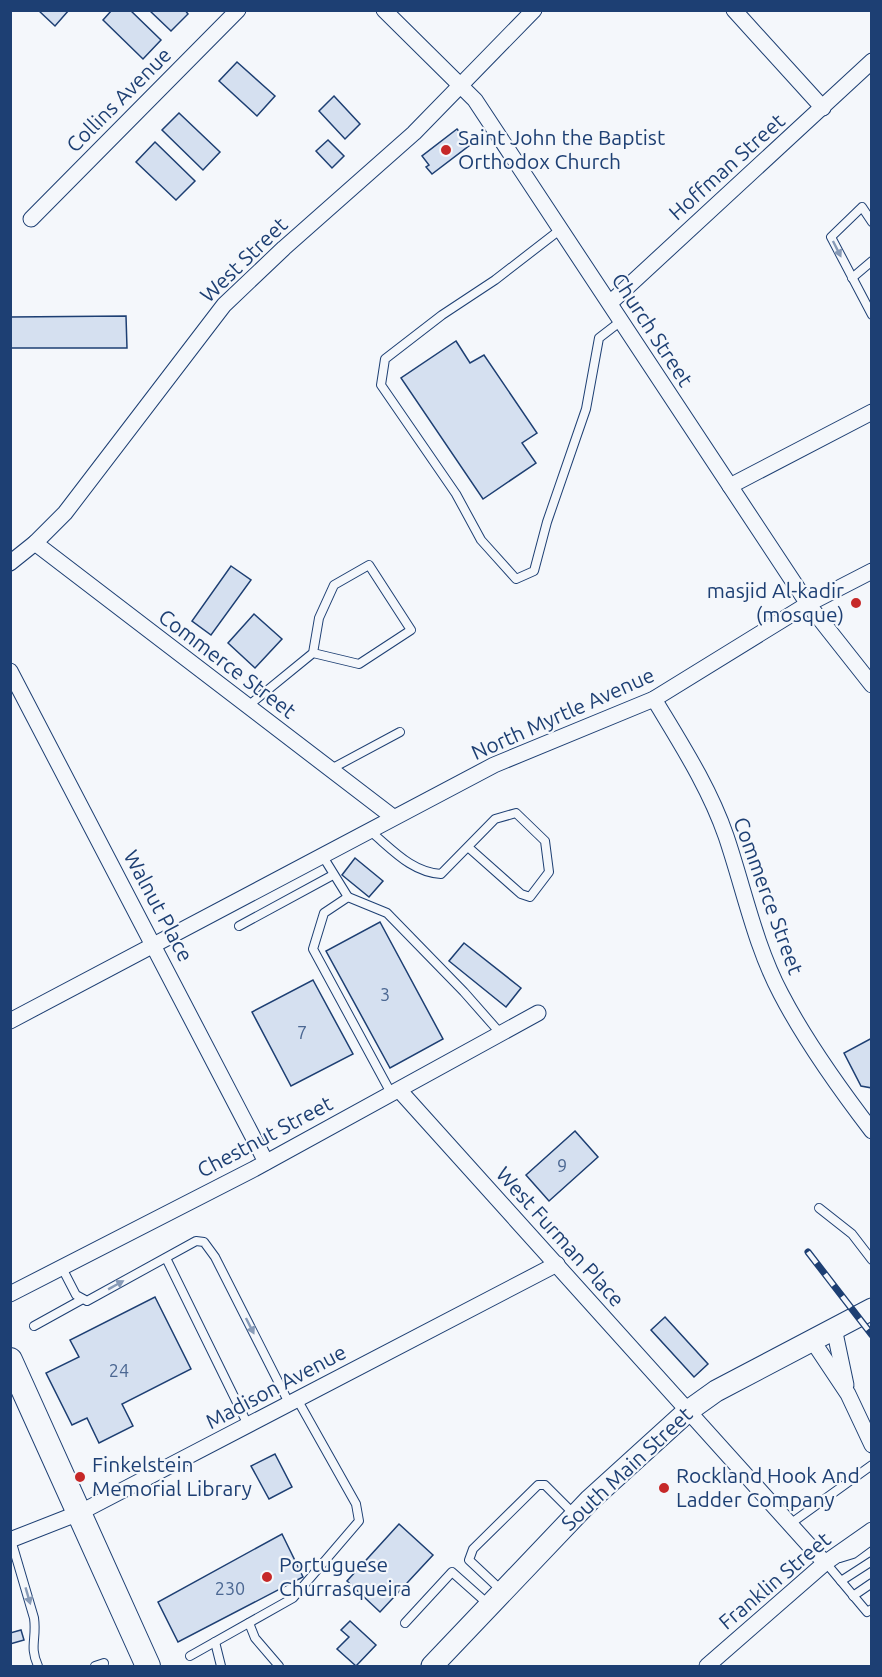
<svg xmlns="http://www.w3.org/2000/svg" width="882" height="1677" font-family="Ubuntu,sans-serif">
	<style>
		.building { fill: #d5e0f0; stroke: #1d3f73; stroke-width: 1.5 }
		.lines { fill: none; stroke-linecap: round; stroke-linejoin: round }
		.lane-casing { stroke: #1d3f73; stroke-width: 10 }
		.street-casing { stroke: #1d3f73; stroke-width: 17 }
		.secondary-casing { stroke: #1d3f73; stroke-width: 23 }
		.primary-casing { stroke: #1d3f73; stroke-width: 26 }
		.lane { stroke: #f4f7fb; stroke-width: 8 }
		.street { stroke: #f4f7fb; stroke-width: 15 }
		.secondary { stroke: #f4f7fb; stroke-width: 21 }
		.primary { stroke: #f4f7fb; stroke-width: 24 }
		.rail-casing { stroke: #1d3f73; stroke-width: 7 }
		.rail { stroke: #f4f7fb; stroke-width: 4.5; stroke-dasharray: 14; stroke-linecap: butt }
		.oneway { fill: #889bb7 }
		.poi-dot { fill: #c62828; stroke: #f4f7fb; stroke-width: 2 }
		.labels { text-anchor: middle; stroke-width: 4.5; stroke-linejoin: round; paint-order: stroke }
		.number-label { font-size: 18px; fill: #4b6792 }
		.street-label { font-size: 21px; fill: #1d3f73; stroke: #f4f7fb }
		.poi-label { font-size: 21px; fill: #1d3f73; stroke: #f4f7fb; text-anchor: start }
	</style>
	<rect width="100%" height="100%" fill="#f4f7fb"/>
	<!-- building -->
	<g class="building">
		<path d="M38,10H69L55,26Z"/>
		<path d="M112,10H130L161,40L143,59L103,20Z"/>
		<path d="M149,10H185L188,14L171,31Z"/>
		<path d="M237,62L275,96L257,116L219,81Z"/>
		<path d="M334,96L360,124L345,139L319,111Z"/>
		<path d="M179,113L220,152L203,170L162,130Z"/>
		<path d="M457,129L470,145L432,174L426,167L429,165L422,156Z"/>
		<path d="M328,140L344,156L332,168L316,151Z"/>
		<path d="M155,142L195,181L176,200L136,162Z"/>
		<path d="M126,316L127,348H10V317Z"/>
		<path d="M456,341L470,363L484,355L537,433L522,443L536,463L483,499L401,378Z"/>
		<path d="M231,566L251,580L211,635L192,621Z"/>
		<path d="M254,614L282,639L255,668L228,643Z"/>
		<path d="M355,858L383,881L369,897L342,875Z"/>
		<path d="M380,922L443,1039L390,1068L326,951Z"/>
		<path d="M464,943L521,988L506,1007L449,961Z"/>
		<path d="M313,980L353,1054L291,1086L252,1012Z"/>
		<path d="M872,1038V1088L861,1086L844,1053Z"/>
		<path d="M575,1131L598,1157L549,1201L526,1175Z"/>
		<path d="M155,1297L191,1369L122,1404L133,1426L99,1443L87,1418L72,1425L46,1373L79,1357L70,1340Z"/>
		<path d="M665,1317L708,1364L694,1377L651,1330Z"/>
		<path d="M275,1454L292,1487L269,1499L251,1466Z"/>
		<path d="M399,1524L433,1555L380,1612L347,1581Z"/>
		<path d="M282,1534L303,1577L178,1642L158,1602Z"/>
		<path d="M350,1621L376,1645L356,1666L337,1649L349,1637L341,1630Z"/>
		<path d="M21,1630L24,1640L10,1644V1633Z"/>
	</g>
	<g class="lines">
		<!-- lane casing -->
		<g class="lane-casing">
			<g id="lane">
				<path d="M872,222L862,207L831,237L872,315"/>
				<path d="M561,229L495,280L442,315L385,359L381,385L456,494L481,540L516,579L534,571L547,522L586,409L599,338L621,321"/>
				<path d="M852,278L872,261"/>
				<path d="M248,706L313,653L319,618L334,585L369,565L411,630L359,664L313,653"/>
				<path d="M331,769L400,732"/>
				<path d="M370,831C392,849 411,872 441,874L495,819L516,813L545,841L549,872L530,897L521,894L468,847"/>
				<path d="M322,855L348,897"/>
				<path d="M239,926L333,875"/>
				<path d="M391,1093L313,949L324,913L348,897L387,913L464,992L501,1034"/>
				<path d="M819,1208L852,1234L872,1260"/>
				<path d="M166,1258L248,1425"/>
				<path d="M61,1266L76,1295L87,1301L196,1241L204,1242L215,1257L289,1403"/>
				<path d="M34,1326L81,1300"/>
				<path d="M790,1524L872,1465"/>
				<path d="M11,1540L34,1618C37,1639 29,1646 38,1666"/>
				<path d="M840,1558L853,1554L872,1540"/>
				<path d="M826,1563L841,1581L872,1561"/>
				<path d="M841,1581L867,1612L872,1609"/>
				<path d="M501,1590L469,1560L473,1549L538,1485H545L574,1514"/>
				<path d="M853,1596L872,1583"/>
				<path d="M249,1623L255,1638L279,1666"/>
				<path d="M405,1623L452,1572L488,1604"/>
				<path d="M215,1642L221,1666"/>
				<path d="M190,1656L293,1598L359,1521L356,1504L297,1399"/>
				<path d="M95,1666L104,1663"/>
			</g>
		</g>
		<!-- street casing -->
		<g class="street-casing">
			<g id="street">
				<path d="M384,10L475,100L808,604L872,685"/>
				<path d="M734,10L823,108"/>
				<path d="M31,219L238,10"/>
				<path d="M610,303L872,61"/>
				<path d="M730,486L872,412"/>
				<path d="M35,543L393,817"/>
				<path d="M10,563L35,543L65,513L224,305L284,248L414,133L534,10"/>
				<path d="M10,671L266,1162"/>
				<path d="M654,699C681,744 709,787 726,836C744,889 755,945 781,994C806,1042 839,1088 872,1131"/>
				<path d="M10,1021L494,765L654,699L808,604L872,571"/>
				<path d="M400,1091L825,1563"/>
				<path d="M10,1294L254,1169L538,1013"/>
				<path d="M834,1328L846,1385"/>
				<path d="M812,1340L848,1394L872,1445"/>
				<path d="M10,1540L79,1513L557,1264"/>
				<path d="M707,1666L825,1563L872,1530"/>
			</g>
		</g>
		<!-- secondary casing -->
		<g class="secondary-casing">
			<path id="secondary" d="M432,1666L590,1500L688,1411L716,1391L872,1309"/>
		</g>
		<!-- primary casing -->
		<g class="primary-casing">
			<path id="primary" d="M10,1360L148,1666"/>
		</g>
		<!-- lane -->
		<use href="#lane" class="lane"/>
		<!-- street -->
		<use href="#street" class="street"/>
		<!-- secondary -->
		<use href="#secondary" class="secondary"/>
		<!-- primary -->
		<use href="#primary" class="primary"/>
		<!-- rail casing -->
		<g class="rail-casing">
			<path id="rail" d="M808,1252L872,1335"/>
		</g>
		<!-- rail -->
		<use href="#rail" class="rail"/>
	</g>
	<!-- one-way arrows -->
	<defs><path id="oneway-solid" d="M-6-.8H1V-3.2L6.5 0L1 3.2V.8H-6Z" transform="scale(1.5)"/></defs>
	<g class="oneway">
		<use href="#oneway-solid" transform="translate(837 249) rotate(63)"/>
		<use href="#oneway-solid" transform="translate(116 1285) rotate(-29)"/>
		<use href="#oneway-solid" transform="translate(250 1326) rotate(63)"/>
		<use href="#oneway-solid" transform="translate(28 1596) rotate(74)"/>
	</g>
	<!-- markers -->
	<g class="poi-dot">
		<circle cx="446" cy="150" r="6"/>
		<circle cx="856" cy="603" r="6"/>
		<circle cx="80" cy="1477" r="6"/>
		<circle cx="664" cy="1488" r="6"/>
		<circle cx="267" cy="1577" r="6"/>
	</g>
	<g class="labels">
		<!-- number labels -->
		<g class="number-label">
			<text x="385" y="1001">3</text>
			<text x="302" y="1039">7</text>
			<text x="562" y="1172">9</text>
			<text x="119" y="1377">24</text>
			<text x="230" y="1595">230</text>
		</g>
		<!-- street labels -->
		<g class="street-label">
			<text transform="translate(119 100) rotate(-45)" y="7">Collins Avenue</text>
			<text transform="translate(727 167) rotate(-42)" y="7">Hoffman Street</text>
			<text transform="translate(244 260) rotate(-44)" y="7">West Street</text>
			<text transform="translate(652 330) rotate(57)" y="7">Church Street</text>
			<text transform="translate(227 664) rotate(37)" y="7">Commerce Street</text>
			<text transform="translate(563 714) rotate(-24)" y="7">North Myrtle Avenue</text>
			<text transform="translate(768 896) rotate(70)" y="7">Commerce Street</text>
			<text transform="translate(158 906) rotate(62)" y="7">Walnut Place</text>
			<text transform="translate(265 1137) rotate(-28)" y="7">Chestnut Street</text>
			<text transform="translate(560 1237) rotate(48)" y="7">West Furman Place</text>
			<text transform="translate(276 1387) rotate(-28)" y="7">Madison Avenue</text>
			<text transform="translate(627 1469) rotate(-43)" y="7">South Main Street</text>
			<text transform="translate(775 1581) rotate(-40)" y="7">Franklin Street</text>
		</g>
		<!-- poi labels -->
		<g class="poi-label">
			<text x="458" y="145">Saint John the Baptist<tspan x="458" dy="24">Orthodox Church</tspan></text>
			<text x="844" y="598" text-anchor="end">masjid Al-kadir<tspan x="844" dy="24">(mosque)</tspan></text>
			<text x="92" y="1472">Finkelstein<tspan x="92" dy="24">Memorial Library</tspan></text>
			<text x="676" y="1483">Rockland Hook And<tspan x="676" dy="24">Ladder Company</tspan></text>
			<text x="279" y="1572">Portuguese<tspan x="279" dy="24">Churrasqueira</tspan></text>
		</g>
	</g>
	<!-- border -->
	<rect width="882" height="1677" fill="none" stroke="#1d3f73" stroke-width="24"/>
</svg>
